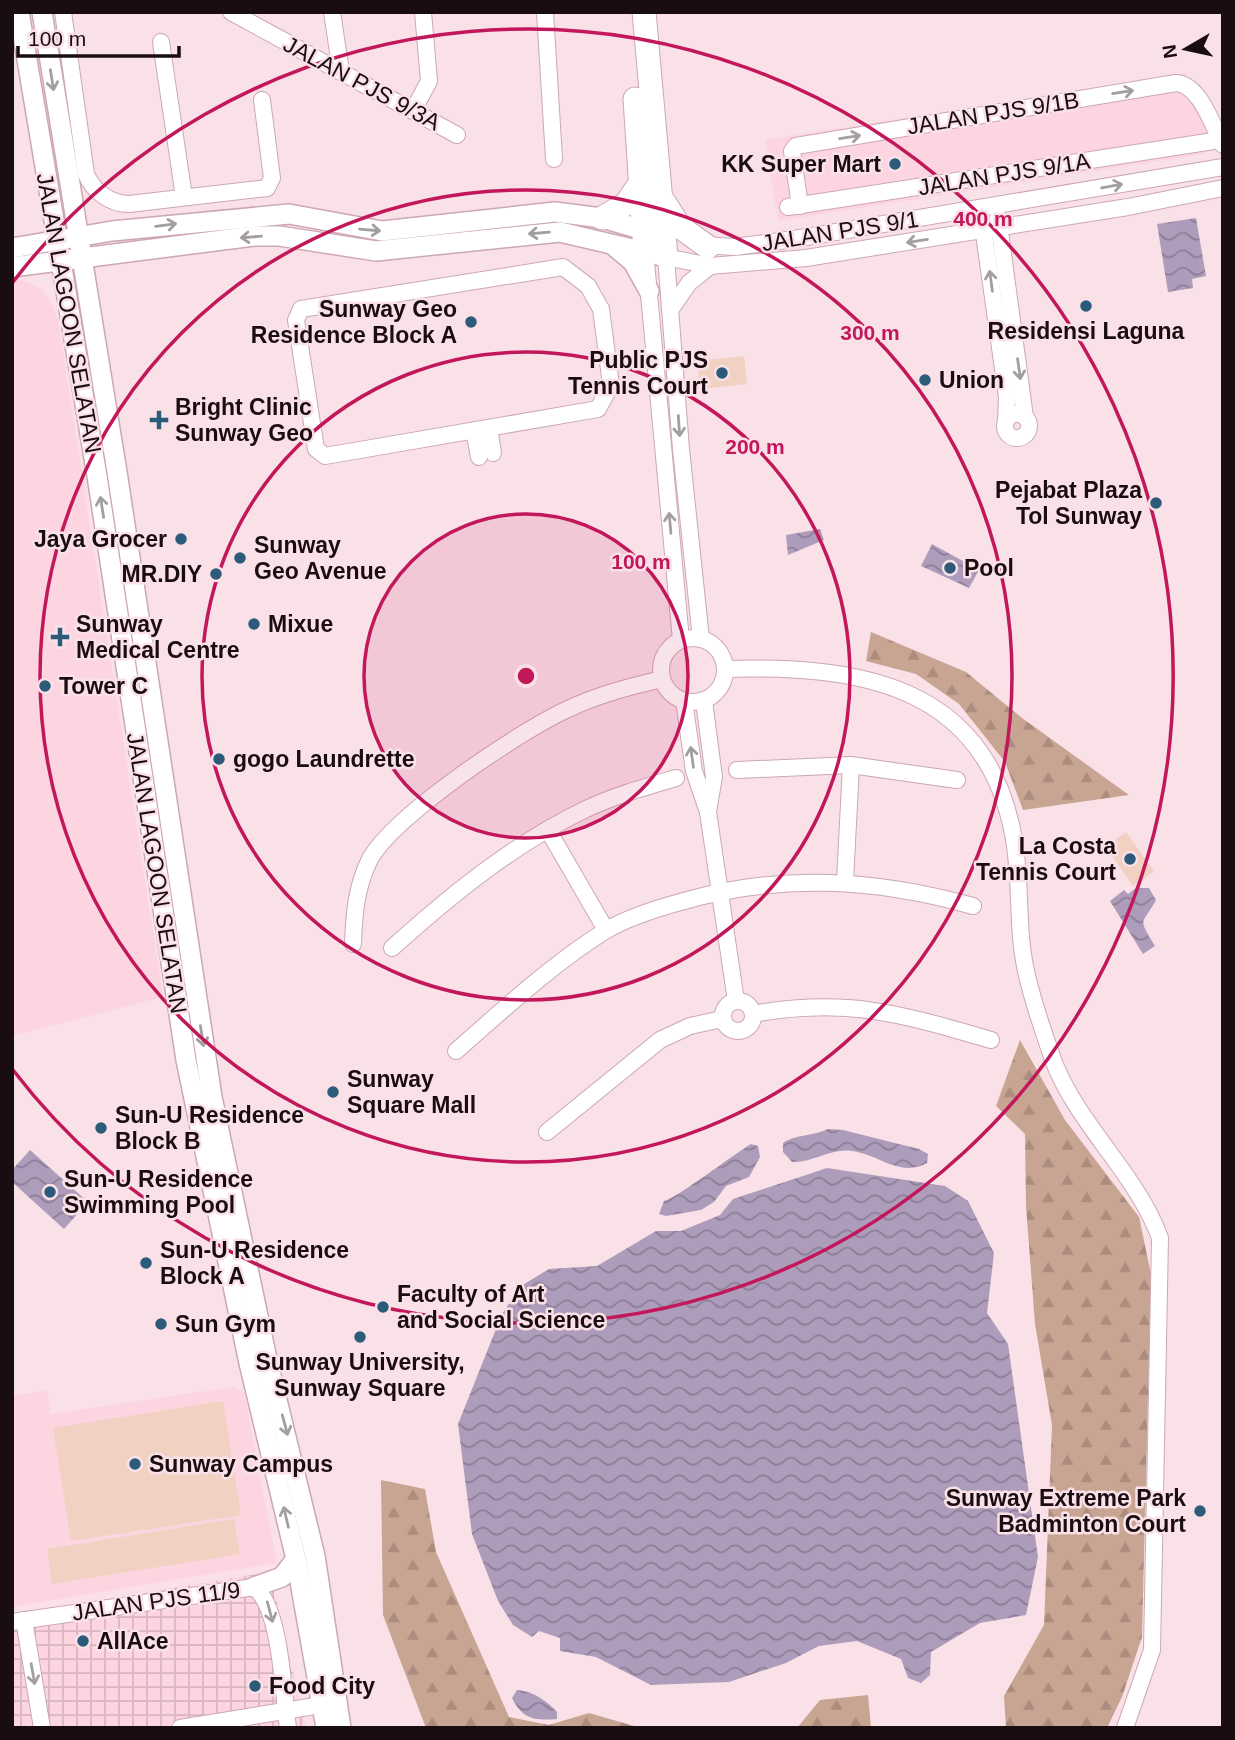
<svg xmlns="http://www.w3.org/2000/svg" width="1235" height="1740" font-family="Arial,sans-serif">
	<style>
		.built { fill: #fcd5e0 }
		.industrial { fill: url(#industrial-grid) }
		.grass { fill: #f0d1c2 }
		.forest { fill: url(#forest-firs) }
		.water { fill: url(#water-waves) }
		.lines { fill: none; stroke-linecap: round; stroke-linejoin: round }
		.minor-casing { stroke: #cda7b2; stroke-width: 18 }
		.major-casing { stroke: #cda7b2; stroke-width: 22 }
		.highway-casing { stroke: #cda7b2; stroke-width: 25 }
		.minor { stroke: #fff; stroke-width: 16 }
		.major { stroke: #fff; stroke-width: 19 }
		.highway { stroke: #fff; stroke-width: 23 }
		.oneway { stroke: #a39ea0 }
		.ring { fill: none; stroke: #c2185b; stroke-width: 3.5 }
		.poi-dot { fill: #2c5b7a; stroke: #fae1e8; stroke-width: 2.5 }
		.labels { text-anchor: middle; stroke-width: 5; stroke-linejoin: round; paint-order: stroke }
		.street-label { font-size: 23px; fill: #1a0d11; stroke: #fae1e8 }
		.poi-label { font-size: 23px; font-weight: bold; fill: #1a0d11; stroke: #fae1e8; text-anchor: start }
		.centre { fill: #c2185b; stroke: #fae1e8; stroke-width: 3.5 }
		.ring-label { font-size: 21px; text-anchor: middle; font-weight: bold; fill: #c2185b; stroke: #fae1e8; stroke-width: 5; stroke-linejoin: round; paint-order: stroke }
	</style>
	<defs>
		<pattern id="industrial-grid" width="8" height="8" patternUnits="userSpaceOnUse" patternTransform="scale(1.75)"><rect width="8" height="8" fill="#fcd5e0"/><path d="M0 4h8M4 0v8" fill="none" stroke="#d7b6bf"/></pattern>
		<pattern id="forest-firs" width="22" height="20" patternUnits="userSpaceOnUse" patternTransform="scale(1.75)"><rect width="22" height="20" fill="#c8a493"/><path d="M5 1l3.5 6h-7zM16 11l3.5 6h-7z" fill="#ab8c7e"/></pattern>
		<pattern id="water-waves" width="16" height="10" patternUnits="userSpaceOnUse" patternTransform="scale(1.75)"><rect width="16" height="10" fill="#ae9cbb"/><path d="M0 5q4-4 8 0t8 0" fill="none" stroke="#8d7e97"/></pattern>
	</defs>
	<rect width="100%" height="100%" fill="#fae1e8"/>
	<!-- built -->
	<g class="built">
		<path d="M1186,73L1223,136V145L1203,154L778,221L765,140Z"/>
		<path d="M14,277L39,287L50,301L58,320L163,997L12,1036Z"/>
		<path d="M232,1387L244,1392L277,1563L12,1607V1396L47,1390L51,1414Z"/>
	</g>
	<!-- industrial -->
	<path class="industrial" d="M270,1572L306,1728H12V1615Z"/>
	<!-- grass -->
	<g class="grass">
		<path d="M744,356L747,384L700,389L697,361Z"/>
		<path d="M1126,832L1154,871L1133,886L1106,847Z"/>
		<path d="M223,1401L241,1515L71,1541L53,1428Z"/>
		<path d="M234,1519L240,1554L52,1584L47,1549Z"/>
	</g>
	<!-- forest -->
	<g class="forest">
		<path d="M871,632L966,672L1022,718L1129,795L1023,810L1005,762L959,704L916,674L866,661Z"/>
		<path d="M1020,1040L1065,1120L1139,1217L1151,1274L1142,1637L1122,1697L1107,1728H1006L1004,1696L1044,1625L1052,1425L1035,1324L1026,1206L1025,1134L996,1106Z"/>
		<path d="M381,1480L425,1489L436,1552L509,1717L549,1725L589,1713L641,1728H426L383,1615Z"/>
		<path d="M868,1695L871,1728H797L820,1700Z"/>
	</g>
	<!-- water -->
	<g class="water">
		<path d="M1196,218L1206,276L1192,279L1193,288L1168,292L1157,224Z"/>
		<path d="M820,529L824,540L788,555L786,535Z"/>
		<path d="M932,544L979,570L969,588L921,566Z"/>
		<path d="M1136,888H1149L1156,900C1142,926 1137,916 1155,946L1143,954L1110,901L1124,890L1128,894Z"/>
		<path d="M828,1129L843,1130L919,1149L928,1154L927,1163C900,1178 878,1154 852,1151C831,1148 813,1163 792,1162L783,1152V1143C795,1134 811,1137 828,1129Z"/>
		<path d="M751,1144L758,1146L760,1157L749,1177L726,1186L714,1202L701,1210L666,1216L659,1214L664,1201C677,1198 734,1154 751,1144Z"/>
		<path d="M30,1150L88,1202L64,1229L12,1182V1170Z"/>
		<path d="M827,1168L945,1186L968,1201L994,1253L987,1313L1008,1344L1038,1557L1026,1615L980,1623L931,1652L930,1675L921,1683L908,1678L901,1659L857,1641L819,1646L786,1663L729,1682L651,1685L596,1657L560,1651V1638L539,1631L532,1637L513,1625L498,1601L472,1534L458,1424L502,1314L521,1286L549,1269L597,1266L656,1231H681L720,1215L733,1199Z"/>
		<path d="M517,1690C533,1691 547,1701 557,1712V1719C535,1721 522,1719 512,1698Z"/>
	</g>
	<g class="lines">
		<!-- minor casing -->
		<g class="minor-casing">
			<g id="minor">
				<path d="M63,12L86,174C93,191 110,204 129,204L267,188L272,178L262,100"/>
				<path d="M231,12L457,135"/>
				<path d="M332,12L341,72"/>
				<path d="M545,12L554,159"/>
				<path d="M161,42L184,197"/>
				<path d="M413,111L429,81L423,12"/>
				<path d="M800,206L792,151L796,146L1176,83C1200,84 1213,127 1223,145"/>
				<path d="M788,207L1220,140"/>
				<path d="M998,217L1025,417"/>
				<path d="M982,220L1007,397L1006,421"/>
				<path d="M701,245L735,247L794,239L1223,167"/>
				<path d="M645,251L681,640"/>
				<path d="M563,267L588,286L601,309L611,385L598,409L325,456L316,449L296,320L301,309Z"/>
				<path d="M671,309L689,283L710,266"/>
				<circle cx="1017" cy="426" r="12"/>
				<path d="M489,428L493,453"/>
				<path d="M474,430L479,457"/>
				<circle cx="693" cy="670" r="32"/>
				<path d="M701,639L681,449L666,257L710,266L806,258L1128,207L1223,188"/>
				<path d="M725,669C856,665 984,683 1013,834C1022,879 1016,926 1026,971C1032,1000 1043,1030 1052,1057C1076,1124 1136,1172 1160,1238L1152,1650L1125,1728"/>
				<path d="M684,701L694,771L708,812L736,1001"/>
				<path d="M704,701L714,777L708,812"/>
				<path d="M737,770L851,765L957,780"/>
				<path d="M548,830L606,930"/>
				<path d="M845,881L851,765"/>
				<path d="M353,944C354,915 356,888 369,861C390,818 520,731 566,710C597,695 628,687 662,679"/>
				<path d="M392,948C451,895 512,845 584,810C613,796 645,787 676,778"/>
				<circle cx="738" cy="1016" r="15"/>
				<path d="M753,1014C847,997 902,1014 991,1040"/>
				<path d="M456,1051C503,1010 551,965 605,931C628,917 658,908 684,901C782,873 876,879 973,906"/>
				<path d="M547,1132L660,1040L690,1026L722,1019"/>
				<path d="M24,1620L42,1728"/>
				<path d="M12,1622L254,1587C281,1607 283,1693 288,1728"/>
				<path d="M180,1728L333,1703"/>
			</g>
		</g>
		<!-- major casing -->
		<g class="major-casing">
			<g id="major">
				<path d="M19,12L97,476L186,1060L249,1363L296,1559L326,1728"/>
				<path d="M42,12L117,472L212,1097L267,1359L315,1556L341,1728"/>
				<path d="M614,246L633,262L649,291"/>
				<path d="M12,248L112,231L289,214L382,231L555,212L602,218L657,234"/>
				<path d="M12,267L254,236H279L376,251L560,232L658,255"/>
				<path d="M254,1587L282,1577L296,1559"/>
			</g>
		</g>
		<!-- highway casing -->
		<g class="highway-casing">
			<g id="highway">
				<path d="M644,12L666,257"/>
				<path d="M635,99L645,251"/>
				<path d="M664,202L680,227L708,247"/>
				<path d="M602,218L626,204L641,182"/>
			</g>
		</g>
		<!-- minor -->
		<use href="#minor" class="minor"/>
		<!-- major -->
		<use href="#major" class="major"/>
		<!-- highway -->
		<use href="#highway" class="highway"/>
	</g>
	<!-- one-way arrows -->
	<defs><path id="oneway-shaft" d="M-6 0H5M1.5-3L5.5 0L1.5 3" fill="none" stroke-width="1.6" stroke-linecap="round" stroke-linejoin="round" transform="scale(1.75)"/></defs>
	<g class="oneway">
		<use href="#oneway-shaft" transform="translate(52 80) rotate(81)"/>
		<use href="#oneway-shaft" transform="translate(1123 92) rotate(-9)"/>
		<use href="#oneway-shaft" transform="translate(850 137) rotate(-9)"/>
		<use href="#oneway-shaft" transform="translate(1112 186) rotate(-10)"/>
		<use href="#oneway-shaft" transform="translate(166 225) rotate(-7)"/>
		<use href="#oneway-shaft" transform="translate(370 230) rotate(5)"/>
		<use href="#oneway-shaft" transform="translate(539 233) rotate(175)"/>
		<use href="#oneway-shaft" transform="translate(251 237) rotate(175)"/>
		<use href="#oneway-shaft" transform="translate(917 241) rotate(171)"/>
		<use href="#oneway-shaft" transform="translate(991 281) rotate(-98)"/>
		<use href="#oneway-shaft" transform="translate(1019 369) rotate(82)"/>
		<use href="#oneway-shaft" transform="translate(679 426) rotate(86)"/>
		<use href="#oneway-shaft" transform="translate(102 507) rotate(-99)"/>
		<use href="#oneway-shaft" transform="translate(670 523) rotate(-95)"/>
		<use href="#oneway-shaft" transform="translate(692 757) rotate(-98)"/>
		<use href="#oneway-shaft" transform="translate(202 1036) rotate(81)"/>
		<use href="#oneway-shaft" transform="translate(285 1425) rotate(75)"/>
		<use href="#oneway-shaft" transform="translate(286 1517) rotate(-103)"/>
		<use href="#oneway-shaft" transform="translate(270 1612) rotate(75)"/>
		<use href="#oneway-shaft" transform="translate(33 1674) rotate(80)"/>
	</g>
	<!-- distance rings -->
	<circle cx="526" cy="676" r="162" fill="#c2185b" fill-opacity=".12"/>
	<g class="ring">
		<circle cx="526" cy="676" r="162"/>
		<circle cx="526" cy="676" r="324"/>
		<circle cx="526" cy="676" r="486"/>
		<path d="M13 282A647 647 0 1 1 13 1070"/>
	</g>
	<!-- markers -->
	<g class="poi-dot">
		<circle cx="895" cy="164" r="7"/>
		<circle cx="1086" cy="306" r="7"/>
		<circle cx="471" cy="322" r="7"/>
		<circle cx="722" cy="373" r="7"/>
		<circle cx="925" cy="380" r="7"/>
		<path d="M155.5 409.5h7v7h7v7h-7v7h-7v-7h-7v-7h7z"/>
		<circle cx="1156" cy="503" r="7"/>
		<circle cx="181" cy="539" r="7"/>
		<circle cx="240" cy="558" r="7"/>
		<circle cx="950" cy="568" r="7"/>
		<circle cx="216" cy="574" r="7"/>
		<circle cx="254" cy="624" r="7"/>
		<path d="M56.5 626.5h7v7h7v7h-7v7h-7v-7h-7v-7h7z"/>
		<circle cx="45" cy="686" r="7"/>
		<circle cx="219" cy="759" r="7"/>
		<circle cx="1130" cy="859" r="7"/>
		<circle cx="333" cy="1092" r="7"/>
		<circle cx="101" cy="1128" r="7"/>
		<circle cx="50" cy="1192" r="7"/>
		<circle cx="146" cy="1263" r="7"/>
		<circle cx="383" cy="1307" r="7"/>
		<circle cx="161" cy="1324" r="7"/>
		<circle cx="360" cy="1337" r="7"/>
		<circle cx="135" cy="1464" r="7"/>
		<circle cx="1200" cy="1511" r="7"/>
		<circle cx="83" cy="1641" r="7"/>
		<circle cx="255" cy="1686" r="7"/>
	</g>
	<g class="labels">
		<!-- street labels -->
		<g class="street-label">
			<text transform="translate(362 83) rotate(28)" y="8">JALAN PJS 9/3A</text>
			<text transform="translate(993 113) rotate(-9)" y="8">JALAN PJS 9/1B</text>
			<text transform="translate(1004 174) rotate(-9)" y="8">JALAN PJS 9/1A</text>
			<text transform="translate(840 231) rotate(-9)" y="8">JALAN PJS 9/1</text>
			<text transform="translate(69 313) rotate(80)" y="8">JALAN LAGOON SELATAN</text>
			<text transform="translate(157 873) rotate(81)" y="8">JALAN LAGOON SELATAN</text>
			<text transform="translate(156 1601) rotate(-8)" y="8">JALAN PJS 11/9</text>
		</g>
		<!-- poi labels -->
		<g class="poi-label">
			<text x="881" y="172" text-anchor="end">KK Super Mart</text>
			<text x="457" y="317" text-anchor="end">Sunway Geo<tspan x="457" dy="26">Residence Block A</tspan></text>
			<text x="1086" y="339" text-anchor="middle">Residensi Laguna</text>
			<text x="708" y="368" text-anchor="end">Public PJS<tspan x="708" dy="26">Tennis Court</tspan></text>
			<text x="939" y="388">Union</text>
			<text x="175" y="415">Bright Clinic<tspan x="175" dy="26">Sunway Geo</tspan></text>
			<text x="1142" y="498" text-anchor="end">Pejabat Plaza<tspan x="1142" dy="26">Tol Sunway</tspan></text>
			<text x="167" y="547" text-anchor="end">Jaya Grocer</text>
			<text x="254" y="553">Sunway<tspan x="254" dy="26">Geo Avenue</tspan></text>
			<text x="964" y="576">Pool</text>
			<text x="202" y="582" text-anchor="end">MR.DIY</text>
			<text x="76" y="632">Sunway<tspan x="76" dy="26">Medical Centre</tspan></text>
			<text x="268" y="632">Mixue</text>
			<text x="59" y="694">Tower C</text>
			<text x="233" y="767">gogo Laundrette</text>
			<text x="1116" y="854" text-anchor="end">La Costa<tspan x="1116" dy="26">Tennis Court</tspan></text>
			<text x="347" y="1087">Sunway<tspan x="347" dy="26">Square Mall</tspan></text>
			<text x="115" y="1123">Sun-U Residence<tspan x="115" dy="26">Block B</tspan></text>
			<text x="64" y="1187">Sun-U Residence<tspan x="64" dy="26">Swimming Pool</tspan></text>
			<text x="160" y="1258">Sun-U Residence<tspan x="160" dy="26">Block A</tspan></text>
			<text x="397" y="1302">Faculty of Art<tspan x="397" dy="26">and Social Science</tspan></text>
			<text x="175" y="1332">Sun Gym</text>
			<text x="360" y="1370" text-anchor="middle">Sunway University,<tspan x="360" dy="26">Sunway Square</tspan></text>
			<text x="149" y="1472">Sunway Campus</text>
			<text x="1186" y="1506" text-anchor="end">Sunway Extreme Park<tspan x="1186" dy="26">Badminton Court</tspan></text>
			<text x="97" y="1649">AllAce</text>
			<text x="269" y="1694">Food City</text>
		</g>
	</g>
	<circle cx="526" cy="676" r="10" class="centre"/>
	<g class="ring-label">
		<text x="983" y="226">400 m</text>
		<text x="870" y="340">300 m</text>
		<text x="755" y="454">200 m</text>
		<text x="641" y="569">100 m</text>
	</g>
	<!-- border -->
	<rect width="1235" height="1740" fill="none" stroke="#1a0d11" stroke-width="28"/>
	<!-- north arrow -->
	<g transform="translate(1186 49) rotate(261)" stroke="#fae1e8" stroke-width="5" paint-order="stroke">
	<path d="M0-5L12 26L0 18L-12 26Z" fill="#1a0d11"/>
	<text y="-10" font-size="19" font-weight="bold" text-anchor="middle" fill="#1a0d11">N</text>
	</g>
	<!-- scale -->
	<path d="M18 46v10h161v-10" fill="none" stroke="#1a0d11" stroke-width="3.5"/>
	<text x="28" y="46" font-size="21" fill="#1a0d11" stroke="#fae1e8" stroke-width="5" paint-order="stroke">100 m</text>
</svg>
